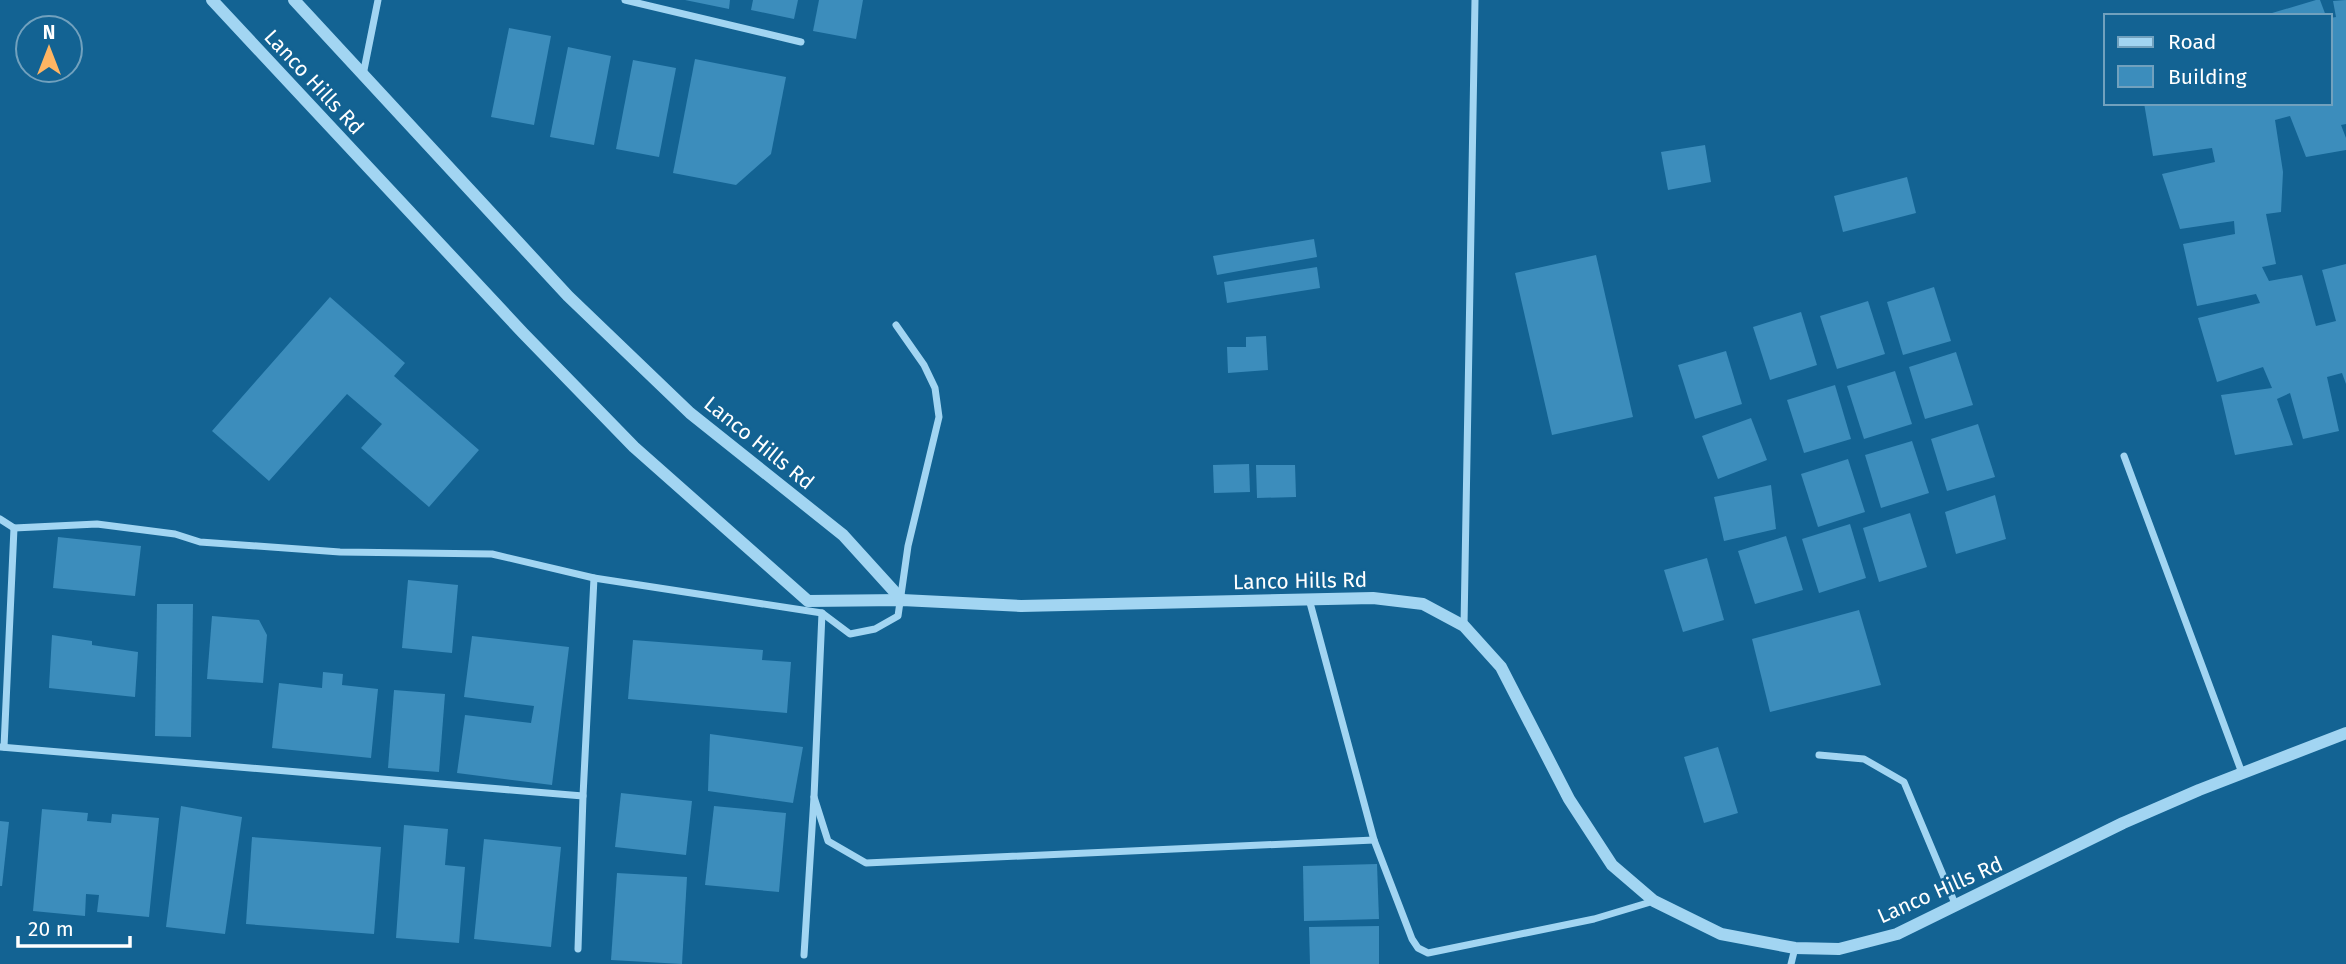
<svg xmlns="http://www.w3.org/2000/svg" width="2346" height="964" font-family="'Fira Sans',sans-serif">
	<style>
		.building { fill: #3c8dbc }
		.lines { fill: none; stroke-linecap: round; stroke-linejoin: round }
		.minor { stroke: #a2d5f2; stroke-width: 7 }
		.tertiary { stroke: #a2d5f2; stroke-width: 12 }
		.labels { text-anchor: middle; stroke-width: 5; stroke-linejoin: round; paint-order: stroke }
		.street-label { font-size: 21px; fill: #fff; stroke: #136393 }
	</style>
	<rect width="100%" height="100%" fill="#136393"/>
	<!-- building -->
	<g class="building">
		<path d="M685,0H730L729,9Z"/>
		<path d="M753,0H798L794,19L751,10Z"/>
		<path d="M819,0H863L856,39L813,31Z"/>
		<path d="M2316,0H2320L2326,16H2262Z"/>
		<path d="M2346,0V124L2341,125L2346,138V150L2306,157L2290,116L2275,120L2283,172L2281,212L2266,214L2276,264L2262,267L2269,281L2302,275L2316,326L2336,321L2322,270L2346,264V384L2342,373L2327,377L2339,431L2303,439L2290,393L2277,399L2293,445L2235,455L2221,395L2272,388L2263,367L2217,382L2198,318L2260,303L2256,294L2197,306L2183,244L2235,234L2234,221L2180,229L2162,174L2215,162L2212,148L2153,156L2144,103H2330V18L2336,17L2333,1Z"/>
		<path d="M509,28L551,36L534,125L491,117Z"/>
		<path d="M568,47L611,56L594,145L550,137Z"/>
		<path d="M695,59L786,77L771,154L736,185L673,173Z"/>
		<path d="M633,60L676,68L659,157L616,149Z"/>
		<path d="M1705,145L1711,182L1668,190L1661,152Z"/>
		<path d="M1907,177L1916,213L1843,232L1834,196Z"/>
		<path d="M1314,239L1317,257L1217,275L1213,256Z"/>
		<path d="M1596,255L1633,417L1552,435L1515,273Z"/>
		<path d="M1317,267L1320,288L1227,303L1224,282Z"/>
		<path d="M1934,287L1951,341L1903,355L1887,302Z"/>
		<path d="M330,297L405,363L394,376L479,450L429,507L361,448L382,424L347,394L269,481L212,431Z"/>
		<path d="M1868,301L1885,354L1837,369L1820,316Z"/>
		<path d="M1801,312L1817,365L1770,380L1753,327Z"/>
		<path d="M1266,336L1268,370L1228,373L1227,347H1246V337Z"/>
		<path d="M1726,351L1742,404L1695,419L1678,365Z"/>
		<path d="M1956,352L1973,405L1925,419L1909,367Z"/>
		<path d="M1895,371L1912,424L1864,439L1847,386Z"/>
		<path d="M1835,385L1851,439L1804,453L1787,400Z"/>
		<path d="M1751,418L1767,460L1718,479L1702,436Z"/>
		<path d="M1978,424L1995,477L1947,491L1931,439Z"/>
		<path d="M1912,441L1929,493L1881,508L1865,455Z"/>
		<path d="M1848,459L1865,512L1818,527L1801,474Z"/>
		<path d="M1249,464L1250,492L1214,493L1213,465Z"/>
		<path d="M1256,465H1295L1296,497L1257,498Z"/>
		<path d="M1771,485L1776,529L1724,541L1714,497Z"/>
		<path d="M1995,495L2006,539L1956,554L1945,512Z"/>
		<path d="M1910,513L1927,567L1879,582L1863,528Z"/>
		<path d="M1850,524L1866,578L1819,593L1802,539Z"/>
		<path d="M1786,536L1803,590L1755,604L1738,551Z"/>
		<path d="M58,537L141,546L135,596L53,588Z"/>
		<path d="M1707,558L1724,620L1683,632L1664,570Z"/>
		<path d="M408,580L458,585L452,653L402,648Z"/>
		<path d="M157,604H193L191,737L155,736Z"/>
		<path d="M1859,610L1881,685L1770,712L1752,639Z"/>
		<path d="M212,616L259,620L267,635L263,683L207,679Z"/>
		<path d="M52,635L92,641V645L138,652L135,697L49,688Z"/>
		<path d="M472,636L569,647L552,785L457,773L465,715L531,723L534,706L464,697Z"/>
		<path d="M633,640L763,650L762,660L791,662L787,713L628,699Z"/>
		<path d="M323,672L343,674L342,685L378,689L371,758L272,748L279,683L322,688Z"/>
		<path d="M394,690L445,694L439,772L388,768Z"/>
		<path d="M710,734L803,747L793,803L708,791Z"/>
		<path d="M1718,747L1738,813L1704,823L1684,757Z"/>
		<path d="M621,793L692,801L686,855L615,847Z"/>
		<path d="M181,806L242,817L225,934L166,927Z"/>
		<path d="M714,806L786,813L779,892L705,885Z"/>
		<path d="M42,809L88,813L87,821L111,823L112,814L159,818L149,917L97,912L99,895L86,894L85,916L33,911Z"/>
		<path d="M0,821L9,822L2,886H0Z"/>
		<path d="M404,825L448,829L445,865L465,867L459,943L396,938Z"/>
		<path d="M252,837L381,847L374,934L246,924Z"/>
		<path d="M484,839L561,847L551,947L474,939Z"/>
		<path d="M1377,864L1379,919L1304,921L1303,866Z"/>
		<path d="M617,873L687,877L682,964L611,960Z"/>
		<path d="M1379,926V964H1310L1309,927Z"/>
	</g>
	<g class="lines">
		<!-- minor -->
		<g class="minor">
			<path d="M625,0L801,42"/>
			<path d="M363,75L378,0"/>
			<path d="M2124,456L2242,773"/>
			<path d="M0,519L14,528L97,524L175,534L200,542L340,552L492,554L594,578L822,613L850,634L875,629L898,616L908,546L939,417L935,388L924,365L896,325"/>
			<path d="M1464,626L1475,0"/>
			<path d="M0,747L583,796"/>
			<path d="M4,747L14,528"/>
			<path d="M1819,755L1864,759L1904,782L1956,906"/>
			<path d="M814,797L828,841L866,863L1374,840L1309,599"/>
			<path d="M1374,840L1412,939L1418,948L1428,953L1594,919L1654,901"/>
			<path d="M578,949L583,796L594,578"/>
			<path d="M804,955L814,797L822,613"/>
			<path d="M1791,964L1795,948"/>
		</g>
		<!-- tertiary -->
		<g class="tertiary">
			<path d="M212,0L523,333L634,447L808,601L902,600L1021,606L1373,598L1423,604L1464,626L1501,667L1569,799L1612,865L1654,901L1721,934L1795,948L1839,949L1897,934L2123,823L2199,790L2346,733"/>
			<path d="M294,0L568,296L690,413L843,535L902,600"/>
		</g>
	</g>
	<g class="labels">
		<!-- street labels -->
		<g class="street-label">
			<text transform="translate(314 82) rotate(47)" y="7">Lanco Hills Rd</text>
			<text transform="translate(759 443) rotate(39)" y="7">Lanco Hills Rd</text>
			<text transform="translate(1300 581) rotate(-1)" y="7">Lanco Hills Rd</text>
			<text transform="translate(1940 890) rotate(-24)" y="7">Lanco Hills Rd</text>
		</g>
	</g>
	<!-- legend -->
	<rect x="2104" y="14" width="228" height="91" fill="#136393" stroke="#71a1be" stroke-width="2"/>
	<rect x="2118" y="37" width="35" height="10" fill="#a2d5f2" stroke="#71a1be" stroke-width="2"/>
	<text x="2168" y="49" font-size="21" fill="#ffffff">Road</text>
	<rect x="2118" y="66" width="35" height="21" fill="#3c8dbc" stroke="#71a1be" stroke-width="2"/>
	<text x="2168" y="84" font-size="21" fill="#ffffff">Building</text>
	<!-- north arrow -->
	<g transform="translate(49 49)"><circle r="33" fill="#136393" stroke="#71a1be" stroke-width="2"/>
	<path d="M0-5L12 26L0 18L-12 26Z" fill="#ffb563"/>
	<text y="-10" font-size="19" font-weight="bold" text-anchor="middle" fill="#ffffff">N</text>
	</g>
	<!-- scale -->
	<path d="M18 936v10h112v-10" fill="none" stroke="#ffffff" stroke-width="3.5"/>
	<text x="28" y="936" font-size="21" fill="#ffffff" stroke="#136393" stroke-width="5" paint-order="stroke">20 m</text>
</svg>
